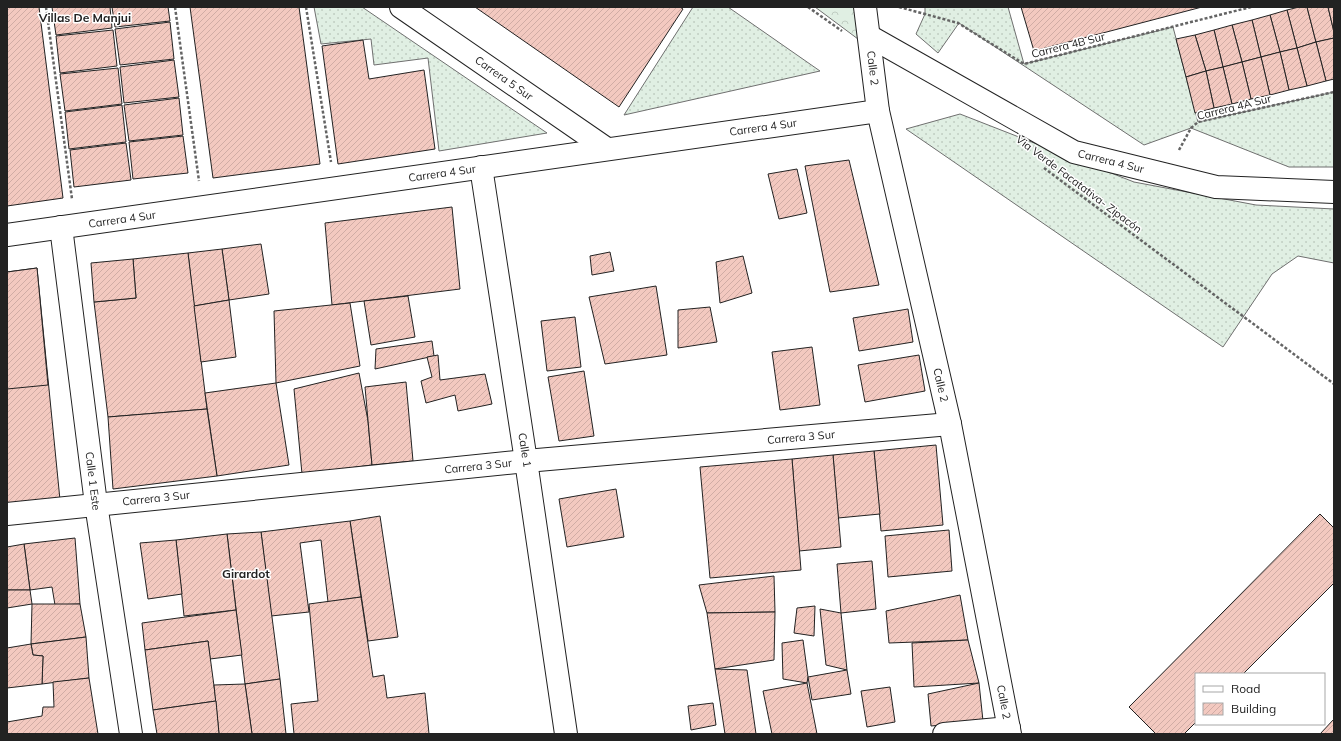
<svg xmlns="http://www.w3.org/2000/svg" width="1341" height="741" font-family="Mulish,sans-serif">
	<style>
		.grass { fill: url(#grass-dots); stroke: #6f6f6f }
		.forest { fill: url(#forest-crowns); stroke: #6f6f6f }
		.building { fill: url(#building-hatch); stroke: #222 }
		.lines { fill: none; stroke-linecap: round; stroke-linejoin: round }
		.street-casing { stroke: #222; stroke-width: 24 }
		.path { stroke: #646464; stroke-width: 2.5; stroke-dasharray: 3 2; stroke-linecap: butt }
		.street { stroke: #fff; stroke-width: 22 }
		.labels { text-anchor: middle; stroke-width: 3; stroke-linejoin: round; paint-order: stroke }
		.street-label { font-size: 11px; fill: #222; stroke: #fff }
		.neighbourhood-label { font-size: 12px; font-weight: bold; fill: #222; stroke: #fff }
	</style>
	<defs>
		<pattern id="grass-dots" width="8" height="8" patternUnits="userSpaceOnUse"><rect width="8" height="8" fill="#e0efe3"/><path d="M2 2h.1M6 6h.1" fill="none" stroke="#c0cdc2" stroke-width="1.8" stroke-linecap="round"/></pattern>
		<pattern id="forest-crowns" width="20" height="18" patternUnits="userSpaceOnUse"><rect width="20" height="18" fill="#e0efe3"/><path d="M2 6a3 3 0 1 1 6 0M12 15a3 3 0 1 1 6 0" fill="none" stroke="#c0cdc2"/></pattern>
		<pattern id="building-hatch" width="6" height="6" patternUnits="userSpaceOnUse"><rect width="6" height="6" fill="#f3c9c0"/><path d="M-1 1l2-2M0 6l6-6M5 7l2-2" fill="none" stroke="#d0aca5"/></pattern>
	</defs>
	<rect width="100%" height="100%" fill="#fff"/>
	<!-- grass -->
	<g class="grass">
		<path d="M314,7H362L547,133L439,151L428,58L374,65L371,39L321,44Z"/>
		<path d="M693,7H728L820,71L624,115Z"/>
		<path d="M925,7H1008L1024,64L1173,27L1198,122L1334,92V167H1289L1191,128L1144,145L959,23L938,53L916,34L925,14Z"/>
		<path d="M960,114L1134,182L1256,205L1334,209V263L1298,256L1272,274L1223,347L906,129Z"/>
	</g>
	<!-- forest -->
	<path class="forest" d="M815,7H858L862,42Z"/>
	<!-- building -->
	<g class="building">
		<path d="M7,7H39L63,198L7,206Z"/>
		<path d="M52,7H110L112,28L56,35Z"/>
		<path d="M112,7H168L170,21L115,27Z"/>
		<path d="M190,7H299L320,164L213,178Z"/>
		<path d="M475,7H680L683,9L619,107Z"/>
		<path d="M1021,7H1202L1034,51Z"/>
		<path d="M1299,7H1307L1316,42L1297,48L1287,10Z"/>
		<path d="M1307,7H1328L1334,32V38L1316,42Z"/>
		<path d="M1328,7H1334V32Z"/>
		<path d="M1287,10L1297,48L1280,52L1270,15Z"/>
		<path d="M1270,15L1280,52L1261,57L1252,20Z"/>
		<path d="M1252,20L1261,57L1242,62L1232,25Z"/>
		<path d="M170,22L174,59L120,65L115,29Z"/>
		<path d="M1232,25L1242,62L1223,67L1214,30Z"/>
		<path d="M113,30L117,66L60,73L56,36Z"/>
		<path d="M1214,30L1223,67L1206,71L1195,35Z"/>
		<path d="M1195,35L1206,71L1186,77L1176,39Z"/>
		<path d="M1334,38V79L1326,81L1316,42Z"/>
		<path d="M363,40L369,79L424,70L435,149L338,164L322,46Z"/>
		<path d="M1316,42L1326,81L1307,86L1297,48Z"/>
		<path d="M1297,48L1307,86L1289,90L1280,52Z"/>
		<path d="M1280,52L1289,90L1270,95L1261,57Z"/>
		<path d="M1261,57L1270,95L1251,99L1242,62Z"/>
		<path d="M174,60L179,97L124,103L120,67Z"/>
		<path d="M1242,62L1251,99L1232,104L1223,67Z"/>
		<path d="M1223,67L1232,104L1214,108L1206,71Z"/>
		<path d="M118,68L122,104L65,111L60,74Z"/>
		<path d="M1206,71L1214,108L1195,113L1186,77Z"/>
		<path d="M179,98L183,135L129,141L124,105Z"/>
		<path d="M122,105L126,142L69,149L65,112Z"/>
		<path d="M183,136L188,173L133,179L129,142Z"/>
		<path d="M126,143L131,180L74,187L70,150Z"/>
		<path d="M849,160L879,285L830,292L805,166Z"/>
		<path d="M797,169L807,213L779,219L768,174Z"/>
		<path d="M452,207L460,289L332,305L325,223Z"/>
		<path d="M261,244L269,294L229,300L222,249Z"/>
		<path d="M222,249L229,300L194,306L188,253Z"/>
		<path d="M610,252L614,271L592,275L590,256Z"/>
		<path d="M188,253L207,409L108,417L94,302L136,298L133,259Z"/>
		<path d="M743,256L752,293L720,303L716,262Z"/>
		<path d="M133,259L136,298L94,302L91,263Z"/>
		<path d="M37,268L60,500L7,506V272Z"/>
		<path d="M37,268L48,385L7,389V272Z"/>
		<path d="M656,286L667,355L605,364L589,297Z"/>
		<path d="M408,296L415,337L371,345L364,301Z"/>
		<path d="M229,300L236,357L201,362L194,306Z"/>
		<path d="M350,303L360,366L276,383L274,311Z"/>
		<path d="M710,307L717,342L678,348V310Z"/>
		<path d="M908,309L913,342L859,351L853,318Z"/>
		<path d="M575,317L581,367L547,371L541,321Z"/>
		<path d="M432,341L434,356L375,369L376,349Z"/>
		<path d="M812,347L820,405L780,410L772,352Z"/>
		<path d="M438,355L440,380L485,374L492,404L458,411L455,395L426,403L421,381L432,377L427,357Z"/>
		<path d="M919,355L925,391L865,402L858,365Z"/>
		<path d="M584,371L594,436L559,441L548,377Z"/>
		<path d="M359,373L368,421L372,465L302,474L294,389Z"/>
		<path d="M406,382L413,461L372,465L365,387Z"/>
		<path d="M276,383L289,465L217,476L205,393Z"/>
		<path d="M207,409L217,476L113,489L108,417Z"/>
		<path d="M936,445L943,525L881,531L874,451Z"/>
		<path d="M874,451L880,514L838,518L833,455Z"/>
		<path d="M833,455L841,547L799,551L792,459Z"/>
		<path d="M792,459L801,570L710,578L700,467Z"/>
		<path d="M616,489L624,537L567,547L559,499Z"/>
		<path d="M1320,514L1334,528V583L1243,674H1196V722L1184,734H1156L1129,707Z"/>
		<path d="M380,516L398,637L368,641L350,521Z"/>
		<path d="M350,521L361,597L328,602L321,540L300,543L309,612L271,616L261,532Z"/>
		<path d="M949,530L952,571L888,577L885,536Z"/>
		<path d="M261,532L280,679L245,684L227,534Z"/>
		<path d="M227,534L236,610L184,616L176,540Z"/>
		<path d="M75,538L80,604L55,605L52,587L30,590L24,544Z"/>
		<path d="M176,540L182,594L148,599L140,543Z"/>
		<path d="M24,544L30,590H7V547Z"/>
		<path d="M872,561L876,609L841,613L837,564Z"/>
		<path d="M774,576L775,612L707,613L699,585Z"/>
		<path d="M7,590H30L32,604L7,608Z"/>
		<path d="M960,595L968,640L889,643L886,611Z"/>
		<path d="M361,597L373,677L384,675L387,698L425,693L429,734H294L291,704L318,701L309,604Z"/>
		<path d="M32,604H80L86,637L31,644Z"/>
		<path d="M815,606L814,636L794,633L797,608Z"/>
		<path d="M820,609L841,613L847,670L826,665Z"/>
		<path d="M236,610L242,655L210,659L208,641L145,650L142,623Z"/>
		<path d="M775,612L774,660L715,669L707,613Z"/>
		<path d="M86,637L89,678L42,684L43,656L33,655L31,644Z"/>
		<path d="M803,640L808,677L807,683L783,679L782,643Z"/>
		<path d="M968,640L979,683L914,687L912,643Z"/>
		<path d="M208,641L216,701L153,710L145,650Z"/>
		<path d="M31,644L33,655L43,656L42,684L7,688V648Z"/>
		<path d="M715,669L747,670L756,734H725Z"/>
		<path d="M847,670L851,694L812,700L808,677Z"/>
		<path d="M89,678L98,734H7V722L42,716L43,707H54L53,682Z"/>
		<path d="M280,679L286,734H252L245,684Z"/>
		<path d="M807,683L817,734H772L763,691Z"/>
		<path d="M979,683L983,721L931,726L928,694Z"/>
		<path d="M245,684L252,734H219L214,685Z"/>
		<path d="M890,687L895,722L867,727L861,691Z"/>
		<path d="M216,701L219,734H157L153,710Z"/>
		<path d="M713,703L716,725L691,730L688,706Z"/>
		<path d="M1334,719V734H1320Z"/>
	</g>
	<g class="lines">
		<!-- street casing -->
		<g class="street-casing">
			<g id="street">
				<path d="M401,7L607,149"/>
				<path d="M865,7L878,111L950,424L1010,734"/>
				<path d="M869,36L1074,152L1216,187L1334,192"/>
				<path d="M481,167L526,461L566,734"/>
				<path d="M61,227L96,504L131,734"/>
				<path d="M7,235L878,111"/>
				<path d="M7,514L526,461L950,424"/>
				<path d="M944,734L1009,728"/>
			</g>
		</g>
		<!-- path -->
		<g class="path">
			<path d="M46,7L72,199"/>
			<path d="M175,7L199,181"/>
			<path d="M306,7L331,162"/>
			<path d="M808,7L842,31"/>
			<path d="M899,7L958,23L1024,64L1251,7"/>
			<path d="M1179,150L1191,128L1198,122L1334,92"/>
			<path d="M1044,168L1334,384"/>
		</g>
		<!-- street -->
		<use href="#street" class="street"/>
	</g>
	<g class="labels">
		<!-- street labels -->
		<g class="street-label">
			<text transform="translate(1068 45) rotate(-14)" y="4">Carrera 4B Sur</text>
			<text transform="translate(873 68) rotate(83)" y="4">Calle 2</text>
			<text transform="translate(504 78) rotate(35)" y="4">Carrera 5 Sur</text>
			<text transform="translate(1234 107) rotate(-14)" y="4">Carrera 4A Sur</text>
			<text transform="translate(763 127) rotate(-8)" y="4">Carrera 4 Sur</text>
			<text transform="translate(1111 161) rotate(14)" y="4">Carrera 4 Sur</text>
			<text transform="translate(442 173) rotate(-8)" y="4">Carrera 4 Sur</text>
			<text transform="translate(1079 184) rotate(37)" y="4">Via Verde Facatativa- Zipacón</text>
			<text transform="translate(122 219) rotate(-8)" y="4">Carrera 4 Sur</text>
			<text transform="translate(941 385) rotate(77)" y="4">Calle 2</text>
			<text transform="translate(801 437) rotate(-5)" y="4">Carrera 3 Sur</text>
			<text transform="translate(525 450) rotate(81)" y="4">Calle 1</text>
			<text transform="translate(478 466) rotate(-6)" y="4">Carrera 3 Sur</text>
			<text transform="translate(93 481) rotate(83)" y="4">Calle 1 Este</text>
			<text transform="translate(156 498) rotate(-6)" y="4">Carrera 3 Sur</text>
			<text transform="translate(1004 702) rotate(79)" y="4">Calle 2</text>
		</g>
		<!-- neighbourhood labels -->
		<g class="neighbourhood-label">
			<text x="85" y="22">Villas De Manjui</text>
			<text x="246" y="578">Girardot</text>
		</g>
	</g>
	<!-- border -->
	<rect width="1341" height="741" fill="none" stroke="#222222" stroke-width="16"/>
	<!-- legend -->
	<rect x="1195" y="673" width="130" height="52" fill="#ffffff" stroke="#a7a7a7"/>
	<rect x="1203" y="686" width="20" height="6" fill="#ffffff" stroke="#a7a7a7"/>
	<text x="1231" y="693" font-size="12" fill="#222222">Road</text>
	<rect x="1203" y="703" width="20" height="12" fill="url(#building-hatch)" stroke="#a7a7a7"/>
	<text x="1231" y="713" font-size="12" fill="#222222">Building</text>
</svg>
